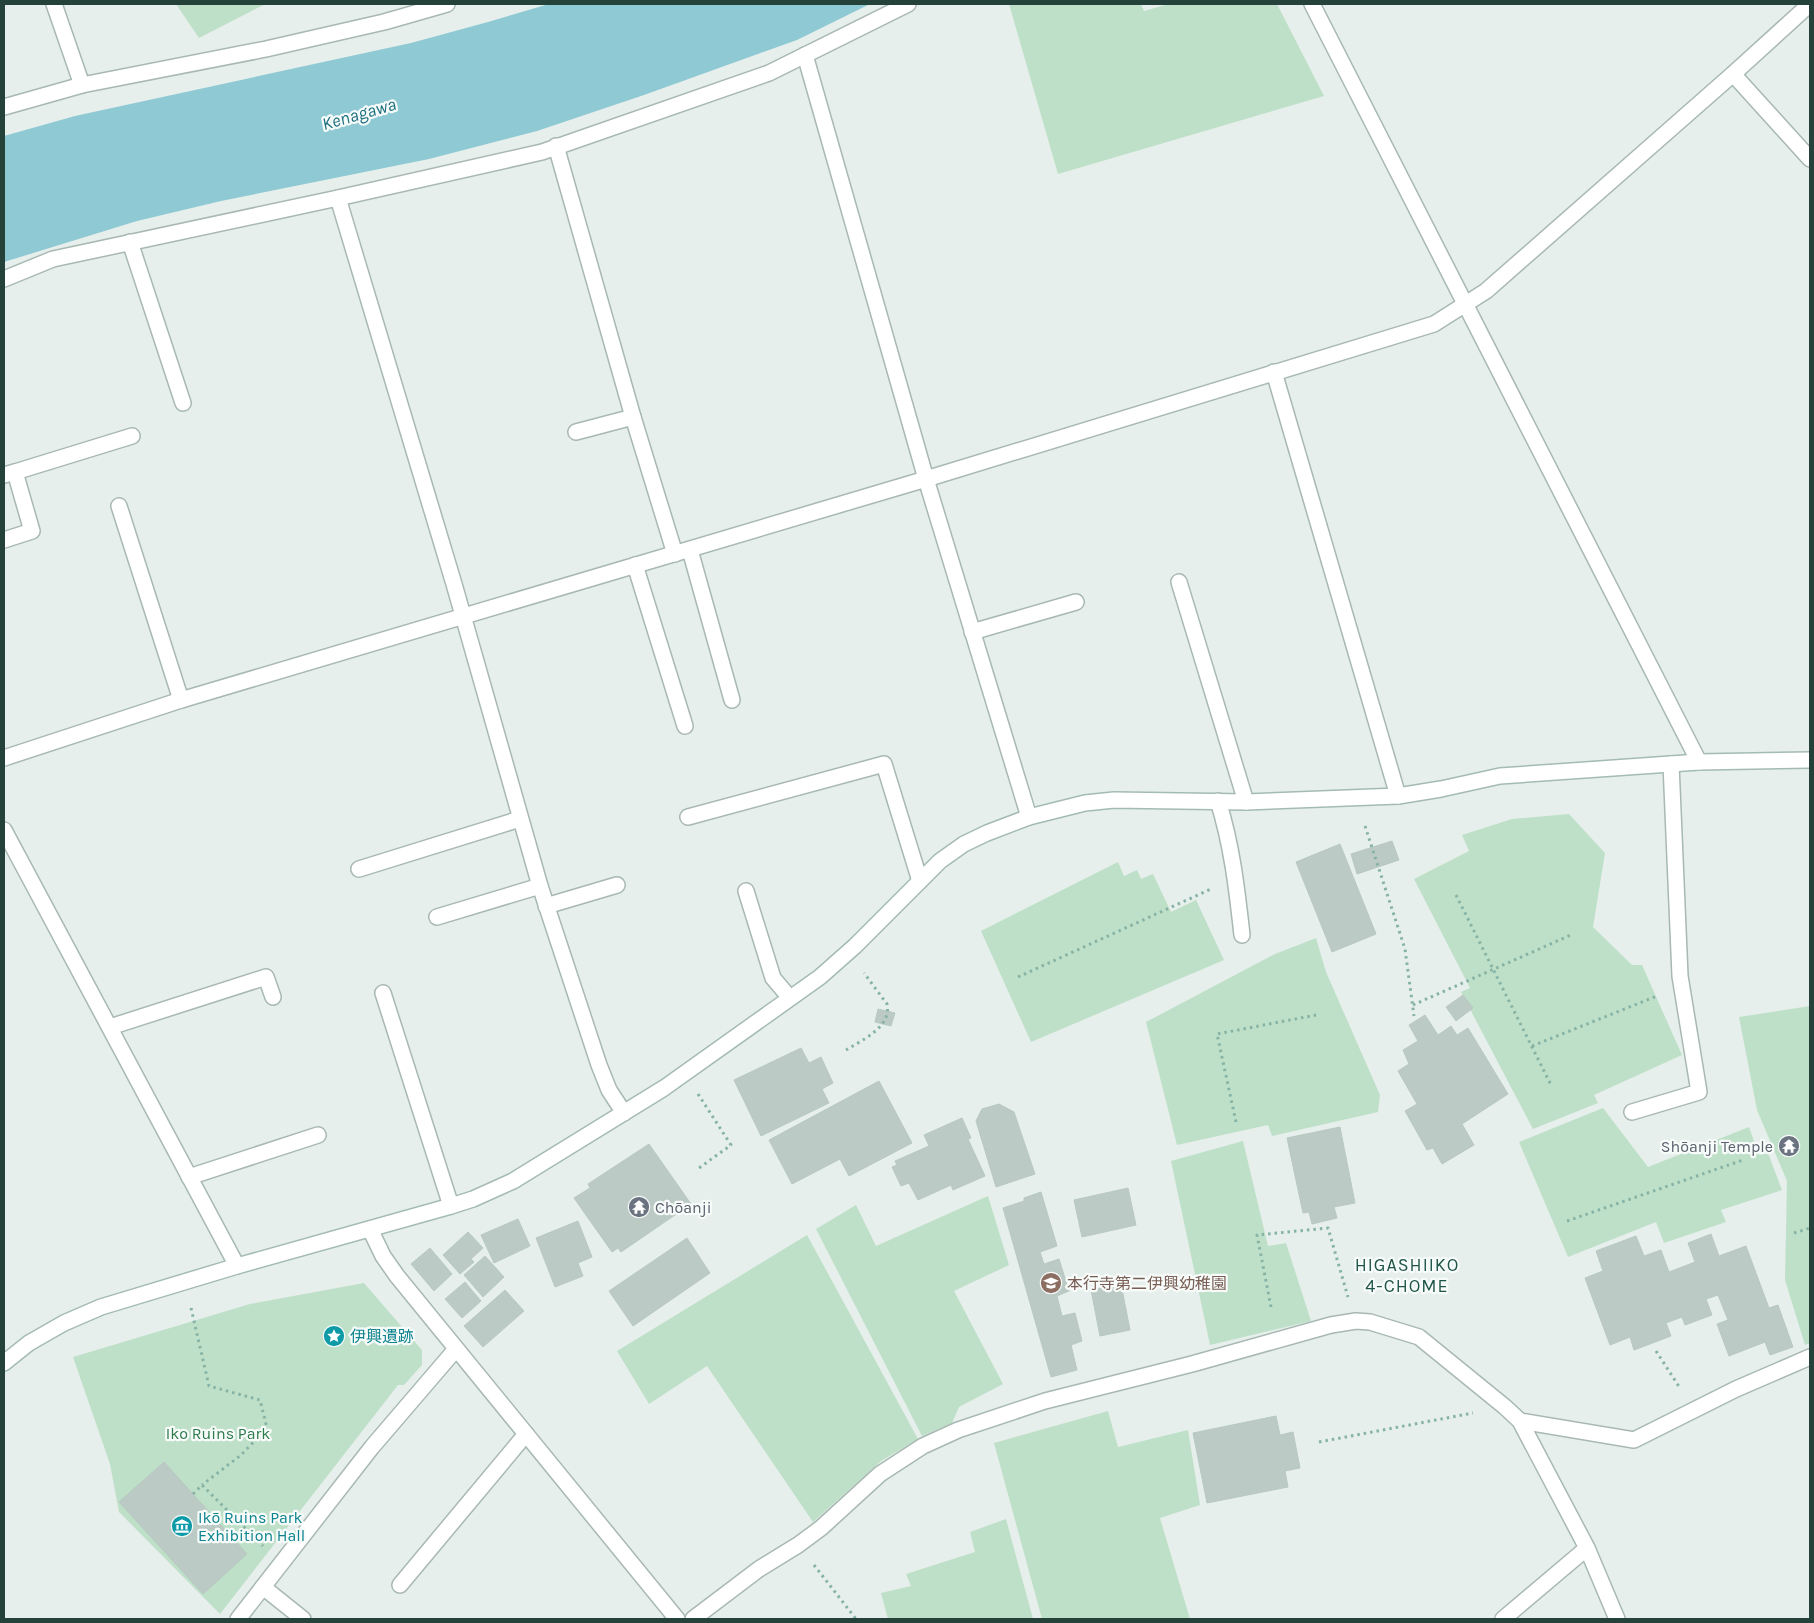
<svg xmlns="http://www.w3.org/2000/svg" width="1814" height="1623" font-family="Karla,'Noto Sans JP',sans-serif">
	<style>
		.green { fill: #bfe0c8 }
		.water { fill: #8ec9d4 }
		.building { fill: #bbcac4; stroke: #b8c9c2 }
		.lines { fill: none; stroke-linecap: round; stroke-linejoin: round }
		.lane-casing { stroke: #a8b8b2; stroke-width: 18 }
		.street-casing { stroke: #a8b8b2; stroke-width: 18 }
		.secondary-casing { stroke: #a4bbb3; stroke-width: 18 }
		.path { stroke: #86b3a5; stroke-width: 3; stroke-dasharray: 2.5 4; stroke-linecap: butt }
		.lane { stroke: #fff; stroke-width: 15 }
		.street { stroke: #fff; stroke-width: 15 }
		.secondary { stroke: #fff; stroke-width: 15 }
		.labels { text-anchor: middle; stroke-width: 4.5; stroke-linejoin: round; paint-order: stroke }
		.worship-label { font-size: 16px; fill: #5b616d; stroke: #f7fbf9; text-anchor: end }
		.education-label { font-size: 16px; fill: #785e54; stroke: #f7fbf9; text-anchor: start }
		.culture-label { font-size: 16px; fill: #0d838f; stroke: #f7fbf9; text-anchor: start }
		.park-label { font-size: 16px; fill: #2d7a4b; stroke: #f7fbf9 }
		.water-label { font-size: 18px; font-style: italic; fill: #1c6f80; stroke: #f7fbf9 }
		.neighbourhood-label { font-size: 18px; letter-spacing: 1px; fill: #1f5548; stroke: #f7fbf9 }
	</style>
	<rect width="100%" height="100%" fill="#e6efeb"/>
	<!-- green -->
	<g class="green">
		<path d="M176,4H265L199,38Z"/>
		<path d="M1009,4H1141L1144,11L1169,4H1277L1324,96L1058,174Z"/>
		<path d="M1569,814L1605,853L1593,927L1632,965H1642L1682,1055L1594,1095L1598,1103L1533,1129L1461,992L1470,988L1414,879L1469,851L1462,835L1512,819Z"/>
		<path d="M1118,862L1124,876L1137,870L1141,879L1153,874L1171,912L1196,900L1224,960L1031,1042L981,931Z"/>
		<path d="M1316,938L1326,972L1380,1095L1378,1112L1272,1136L1268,1125L1177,1145L1146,1022L1275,954Z"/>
		<path d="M1810,1006V1343L1805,1345L1785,1280L1787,1181L1757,1110L1739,1017Z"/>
		<path d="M1603,1108L1648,1167L1749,1127L1759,1155L1768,1153L1782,1190L1721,1210L1726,1222L1664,1243L1656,1222L1568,1257L1519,1142Z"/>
		<path d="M1243,1141L1268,1246L1286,1243L1311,1321L1210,1345L1171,1161Z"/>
		<path d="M988,1196L1009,1265L954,1291L1003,1384L959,1407L952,1423L922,1436L816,1229L856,1205L876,1246Z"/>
		<path d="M807,1235L918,1439L881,1461L813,1522L707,1366L649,1404L617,1351Z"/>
		<path d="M364,1283L422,1350V1365L404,1385H398L220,1614L119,1512L110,1464L73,1357L250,1304Z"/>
		<path d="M1108,1411L1118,1447L1188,1430L1200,1505L1160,1518L1190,1619H1042L994,1443Z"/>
		<path d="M1006,1519L1033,1619H888L881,1593L911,1586L906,1574L975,1552L970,1532Z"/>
	</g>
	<!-- water -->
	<path class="water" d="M549,4H870L797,40L644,95L537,131L429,159L221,201L137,221L4,262V136L75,116L411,43L488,22Z"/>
	<!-- building -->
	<g class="building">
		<path d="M1392,841L1399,860L1357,874L1351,854Z"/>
		<path d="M1340,844L1376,934L1332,952L1296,862Z"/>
		<path d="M1463,995L1473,1008L1456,1021L1446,1007Z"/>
		<path d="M878,1009L895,1013L891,1026L875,1022Z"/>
		<path d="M1425,1015L1438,1035L1451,1026L1457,1035L1468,1028L1508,1094L1462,1124L1474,1145L1442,1164L1433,1148L1427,1150L1405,1111L1417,1104L1398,1071L1409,1064L1403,1050L1418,1041L1409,1025Z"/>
		<path d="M801,1048L809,1063L821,1057L833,1083L822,1089L829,1103L761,1136L734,1080Z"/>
		<path d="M879,1081L912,1143L849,1176L840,1159L792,1184L769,1140Z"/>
		<path d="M999,1104L1014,1112L1035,1174L996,1187L976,1121L982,1109Z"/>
		<path d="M962,1118L971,1138L968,1139L985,1176L953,1190L951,1185L918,1200L909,1183L901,1186L892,1167L897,1165L895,1161L929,1146L924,1135Z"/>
		<path d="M1340,1127L1355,1203L1334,1207L1337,1218L1312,1224L1309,1212L1303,1213L1287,1138Z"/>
		<path d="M649,1144L691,1204L621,1252L618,1248L612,1252L574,1198L590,1188L588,1184Z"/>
		<path d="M1128,1188L1136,1225L1082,1237L1074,1200Z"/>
		<path d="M1041,1192L1057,1246L1040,1252L1044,1264L1059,1259L1069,1291L1057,1296L1062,1316L1075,1313L1082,1341L1071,1345L1077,1370L1051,1377L1003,1208L1024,1201V1198Z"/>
		<path d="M518,1219L530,1246L494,1263L481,1235Z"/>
		<path d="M578,1221L592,1257L578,1263L583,1276L555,1287L536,1238Z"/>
		<path d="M468,1232L483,1248L471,1259L474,1262L460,1274L443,1255Z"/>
		<path d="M1711,1234L1719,1256L1746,1246L1769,1308L1778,1305L1793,1347L1770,1355L1765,1342L1729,1356L1717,1324L1728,1320L1718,1295L1706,1299L1712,1315L1685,1325L1682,1317L1666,1323L1671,1336L1634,1350L1630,1337L1610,1345L1585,1278L1603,1271L1596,1251L1636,1236L1644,1256L1661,1250L1669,1272L1695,1262L1688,1243Z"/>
		<path d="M687,1238L710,1273L633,1326L609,1291Z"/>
		<path d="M430,1248L452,1274L434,1291L411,1264Z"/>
		<path d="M485,1256L504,1277L483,1297L464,1275Z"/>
		<path d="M465,1282L481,1301L462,1318L445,1299Z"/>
		<path d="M1121,1284L1130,1330L1100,1336L1091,1290Z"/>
		<path d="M505,1290L524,1311L483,1347L464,1326Z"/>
		<path d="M1276,1416L1280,1435L1293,1432L1300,1468L1285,1471L1288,1487L1207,1503L1193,1433Z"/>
		<path d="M164,1462L247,1554L203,1594L119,1502Z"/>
	</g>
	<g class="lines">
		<!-- lane casing -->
		<g class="lane-casing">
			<g id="lane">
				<path d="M1733,74L1810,159"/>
				<path d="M130,242L183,403"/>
				<path d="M1274,372L1398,796"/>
				<path d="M576,432L633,417"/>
				<path d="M15,472L132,436"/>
				<path d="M4,475L15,472L32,531L4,540"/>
				<path d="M119,506L181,700"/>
				<path d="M690,550L732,700"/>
				<path d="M635,565L685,726"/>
				<path d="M1179,582L1246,802"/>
				<path d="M972,632L1076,602"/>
				<path d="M1218,801C1232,845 1237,890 1242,935"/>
				<path d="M688,817L884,764L920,881"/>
				<path d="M359,869L520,819"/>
				<path d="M746,891L773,978L790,998"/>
				<path d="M546,906L617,885"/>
				<path d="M437,917L540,886"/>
				<path d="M383,993L451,1206"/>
				<path d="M110,1027L266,977L273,997"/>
				<path d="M1632,1112L1699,1092L1680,976L1671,764"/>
				<path d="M189,1177L318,1135"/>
				<path d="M400,1585L526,1434"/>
				<path d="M263,1587L303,1619"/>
			</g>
		</g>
		<!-- street casing -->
		<g class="street-casing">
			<g id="street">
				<path d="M54,4L82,85"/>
				<path d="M1312,4L1699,762"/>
				<path d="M805,55L926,479L1029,817"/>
				<path d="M4,107L82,85L266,49L384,22L447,4"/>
				<path d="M556,146L633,417L675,554"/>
				<path d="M338,198L454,584L540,886L599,1065L609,1090L624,1113"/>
				<path d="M4,279L53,259L338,198L542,152L769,73L908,4"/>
				<path d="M4,758L181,700L926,479L1434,324L1486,291L1733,74L1810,4"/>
				<path d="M4,830L237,1266"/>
				<path d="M370,1229L383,1256L397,1276L677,1619"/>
				<path d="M1520,1421L1634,1440L1736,1389L1810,1357"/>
				<path d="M238,1619L372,1447L456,1349"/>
				<path d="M693,1619L759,1569L798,1545L821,1528L880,1474L923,1446L958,1430L1045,1401L1192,1364L1331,1325L1356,1321L1370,1322L1419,1337L1505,1407L1520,1421L1587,1548L1617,1619"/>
				<path d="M1503,1619L1587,1548"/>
			</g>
		</g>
		<!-- secondary casing -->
		<g class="secondary-casing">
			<path id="secondary" d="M4,1363L29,1343L64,1323L101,1307L237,1266L451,1206L473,1199L513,1181L664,1088L820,977L855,946L940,861L964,844L987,833L1029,817L1085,803L1114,800L1246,802L1398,796L1441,789L1500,776L1699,762L1810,760"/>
		</g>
		<!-- path -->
		<g class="path">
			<path d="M1365,826L1405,949L1414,1016"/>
			<path d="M1456,895L1551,1085"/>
			<path d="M1018,977L1211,889"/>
			<path d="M1413,1005L1573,934"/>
			<path d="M1532,1046L1657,996"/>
			<path d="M846,1050C862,1040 892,1027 887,1004L864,973"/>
			<path d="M698,1094L731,1145L699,1168"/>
			<path d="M1236,1122L1217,1034L1316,1015"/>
			<path d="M1567,1221L1743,1160"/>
			<path d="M1794,1233L1810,1228"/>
			<path d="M1271,1307L1257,1235L1328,1228L1348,1297"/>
			<path d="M191,1308L209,1386L260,1400L267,1428L241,1455L202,1485"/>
			<path d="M1656,1351L1680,1388"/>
			<path d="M1319,1442L1473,1413"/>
			<path d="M193,1494L202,1485L263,1546"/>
			<path d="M814,1565L856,1619"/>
		</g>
		<!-- lane -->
		<use href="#lane" class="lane"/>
		<!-- street -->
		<use href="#street" class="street"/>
		<!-- secondary -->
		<use href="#secondary" class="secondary"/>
	</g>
	<!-- icons -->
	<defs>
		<g id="temple-disc" transform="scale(1.125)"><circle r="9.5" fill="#6b7280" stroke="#f7fbf9"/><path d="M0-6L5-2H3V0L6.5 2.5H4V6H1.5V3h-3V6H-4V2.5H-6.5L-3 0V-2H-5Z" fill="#fff"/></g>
		<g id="school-disc" transform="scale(1.125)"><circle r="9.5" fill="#8d6e63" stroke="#f7fbf9"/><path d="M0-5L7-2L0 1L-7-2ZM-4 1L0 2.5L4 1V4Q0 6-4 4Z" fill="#fff"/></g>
		<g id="sight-disc" transform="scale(1.125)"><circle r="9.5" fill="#0f9aa8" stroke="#f7fbf9"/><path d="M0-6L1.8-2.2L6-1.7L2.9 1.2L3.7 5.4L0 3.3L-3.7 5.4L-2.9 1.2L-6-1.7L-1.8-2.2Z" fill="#fff"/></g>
		<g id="museum-disc" transform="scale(1.125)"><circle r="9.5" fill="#0f9aa8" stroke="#f7fbf9"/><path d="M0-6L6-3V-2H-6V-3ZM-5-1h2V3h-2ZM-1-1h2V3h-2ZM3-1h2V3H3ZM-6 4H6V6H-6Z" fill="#fff"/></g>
	</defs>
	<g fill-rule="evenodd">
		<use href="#temple-disc" x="1789" y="1146"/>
		<use href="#temple-disc" x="639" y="1207"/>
		<use href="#school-disc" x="1051" y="1283"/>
		<use href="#sight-disc" x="334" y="1336"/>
		<use href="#museum-disc" x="182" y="1526"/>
	</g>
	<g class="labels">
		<!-- worship labels -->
		<g class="worship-label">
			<text x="1773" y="1152">Shōanji Temple</text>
			<text x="655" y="1213" text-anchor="start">Chōanji</text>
		</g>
		<!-- education labels -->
		<g class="education-label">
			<text x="1067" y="1289">本行寺第二伊興幼稚園</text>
		</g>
		<!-- culture labels -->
		<g class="culture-label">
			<text x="350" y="1342">伊興遺跡</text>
			<text x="198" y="1523">Ikō Ruins Park<tspan x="198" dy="18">Exhibition Hall</tspan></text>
		</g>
		<!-- park labels -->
		<g class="park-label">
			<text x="218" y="1439">Iko Ruins Park</text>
		</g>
		<!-- water labels -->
		<g class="water-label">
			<text transform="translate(359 114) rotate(-16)" y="6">Kenagawa</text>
		</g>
		<!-- neighbourhood labels -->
		<g class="neighbourhood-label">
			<text x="1407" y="1271">HIGASHIIKO<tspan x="1407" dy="21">4-CHOME</tspan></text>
		</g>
	</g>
	<!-- border -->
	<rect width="1814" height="1623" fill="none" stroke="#24423a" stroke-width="10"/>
</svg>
